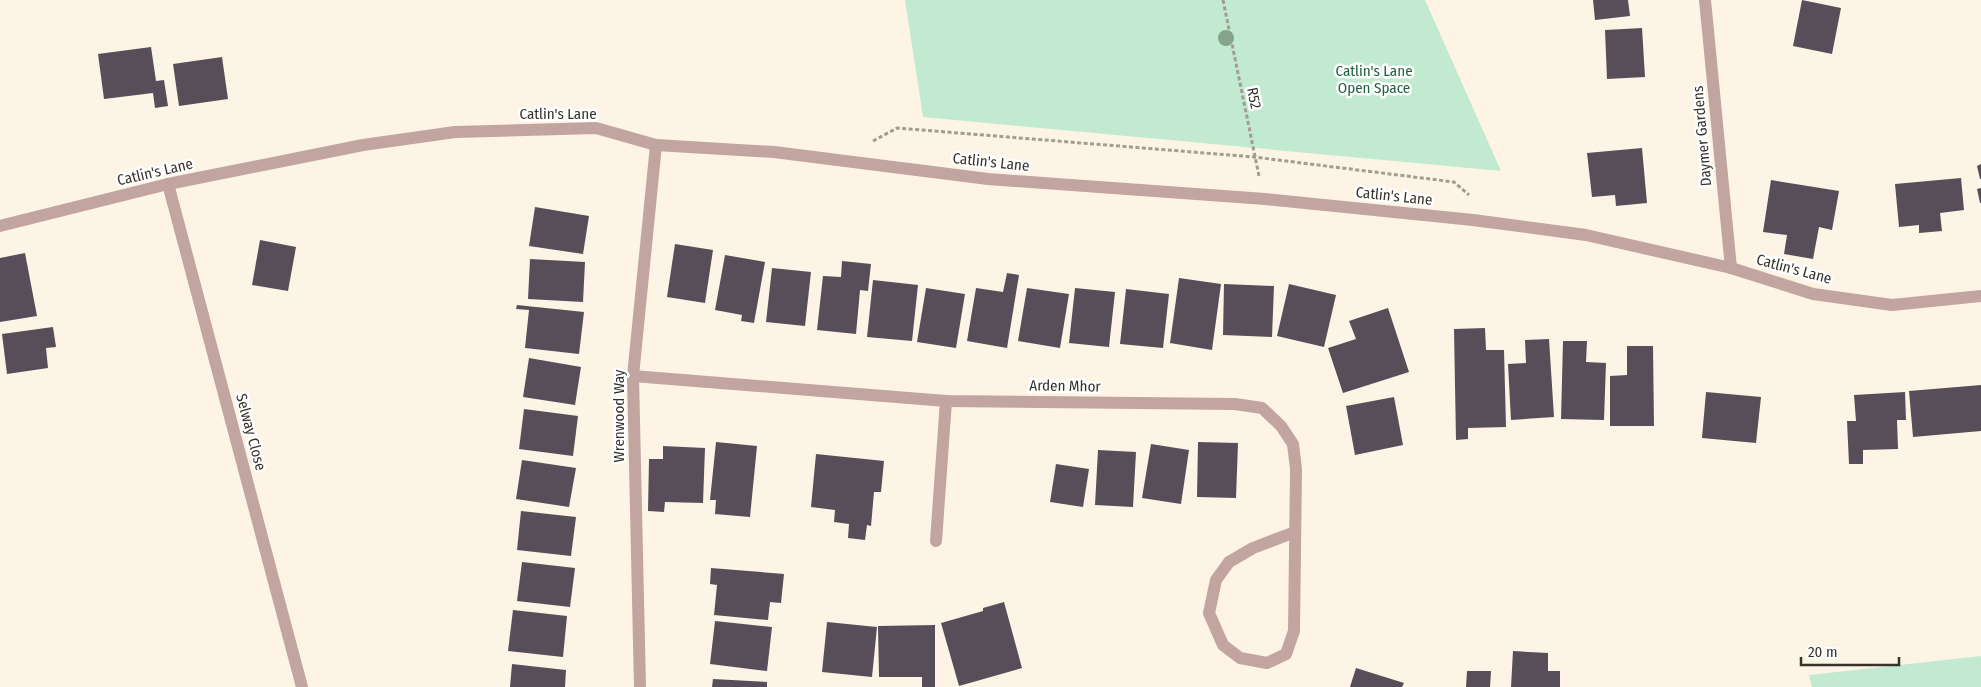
<svg xmlns="http://www.w3.org/2000/svg" width="1981" height="687" font-family="'Fira Sans Condensed',sans-serif">
	<style>
		.green { fill: #c2ead1 }
		.building { fill: #584e5a }
		.lines { fill: none; stroke-linecap: round; stroke-linejoin: round }
		.path { stroke: #a29c91; stroke-width: 3; stroke-dasharray: 4 2.5; stroke-linecap: butt }
		.street { stroke: #c2a5a0; stroke-width: 12 }
		.tree { fill: #84a48b }
		.labels { text-anchor: middle; stroke-width: 5; stroke-linejoin: round; paint-order: stroke }
		.park-label { font-size: 15px; fill: #216241; stroke: #fff }
		.street-label { font-size: 15px; fill: #36322c; stroke: #fff }
	</style>
	<rect width="100%" height="100%" fill="#fdf4e5"/>
	<!-- green -->
	<g class="green">
		<path d="M905,0H1425L1501,171L923,117Z"/>
		<path d="M1981,656V687H1812L1809,675Z"/>
	</g>
	<!-- building -->
	<g class="building">
		<path d="M1593,0H1628L1630,16L1595,20Z"/>
		<path d="M1802,0L1841,8L1832,54L1793,46Z"/>
		<path d="M1642,28L1645,77L1607,79L1605,30Z"/>
		<path d="M151,47L156,81L164,80L168,106L155,108L153,93L104,99L98,54Z"/>
		<path d="M222,57L228,99L179,106L173,64Z"/>
		<path d="M1642,148L1647,203L1616,206L1615,195L1592,197L1587,153Z"/>
		<path d="M1981,164V179H1980L1977,166Z"/>
		<path d="M1961,178L1964,210L1940,213L1942,231L1919,233V225L1899,227L1895,184Z"/>
		<path d="M1771,180L1839,191L1832,230L1819,227L1813,259L1784,254L1787,235L1763,232Z"/>
		<path d="M1981,188V203H1980L1977,189Z"/>
		<path d="M535,207L589,216L583,254L529,246Z"/>
		<path d="M260,240L296,247L288,291L252,285Z"/>
		<path d="M675,244L713,250L705,303L667,297Z"/>
		<path d="M25,253L37,316L0,322V258Z"/>
		<path d="M725,255L765,262L754,323L741,321L742,315L715,310Z"/>
		<path d="M530,259L585,262L583,302L528,299Z"/>
		<path d="M842,261L871,264L868,291L860,290L856,334L817,330L823,276L841,277Z"/>
		<path d="M772,268L811,272L805,326L766,322Z"/>
		<path d="M1007,273L1019,275L1007,348L967,341L976,288L1003,292Z"/>
		<path d="M1179,278L1221,284L1212,350L1170,343Z"/>
		<path d="M873,280L918,285L912,341L867,337Z"/>
		<path d="M1224,284L1274,286L1272,337L1223,335Z"/>
		<path d="M1289,284L1336,295L1324,347L1277,336Z"/>
		<path d="M926,288L965,294L956,348L917,342Z"/>
		<path d="M1027,288L1069,294L1060,348L1018,341Z"/>
		<path d="M1075,288L1115,292L1109,347L1069,343Z"/>
		<path d="M1126,289L1169,294L1163,348L1120,344Z"/>
		<path d="M517,305L584,312L579,354L525,348L529,310L516,309Z"/>
		<path d="M1388,308L1409,372L1343,393L1328,348L1356,339L1349,321Z"/>
		<path d="M53,327L56,347L46,348L48,368L7,374L2,334Z"/>
		<path d="M1485,328L1486,350H1504L1506,427L1468,428V439L1456,440L1454,329Z"/>
		<path d="M1549,339L1554,417L1511,420L1508,364L1526,363L1525,340Z"/>
		<path d="M1563,341H1587L1586,362L1606,363L1604,420L1561,419Z"/>
		<path d="M1627,346H1653L1654,426H1610V376L1627,375Z"/>
		<path d="M529,358L581,367L575,405L523,397Z"/>
		<path d="M1981,385V431L1913,437L1909,391Z"/>
		<path d="M1706,392L1761,397L1756,443L1702,438Z"/>
		<path d="M1905,392L1906,420H1897L1898,449L1863,450V464H1849L1847,421H1856L1854,395Z"/>
		<path d="M1394,397L1403,445L1355,455L1346,406Z"/>
		<path d="M524,409L578,416L573,456L519,449Z"/>
		<path d="M716,442L757,446L750,517L715,514L716,500H710Z"/>
		<path d="M1198,442L1238,443L1236,498L1197,497Z"/>
		<path d="M1151,444L1189,450L1181,504L1142,498Z"/>
		<path d="M663,446L705,448L703,503L665,502L664,512L648,511L649,459H663Z"/>
		<path d="M1098,450L1136,452L1133,507L1095,505Z"/>
		<path d="M816,454L884,461L881,492H874L871,526L867,525L865,540L848,538L849,524L834,522L835,510L811,507Z"/>
		<path d="M522,460L576,468L569,507L516,499Z"/>
		<path d="M1056,464L1089,469L1083,507L1050,502Z"/>
		<path d="M521,511L576,517L571,556L517,550Z"/>
		<path d="M522,562L575,568L570,607L517,601Z"/>
		<path d="M711,568L784,574L781,603L770,602L768,620L714,615L717,585L710,584Z"/>
		<path d="M1004,602L1022,668L959,686L941,623L983,611V608Z"/>
		<path d="M513,610L567,616L563,657L508,651Z"/>
		<path d="M715,621L772,627L767,671L710,664Z"/>
		<path d="M827,622L877,627L872,677L822,672Z"/>
		<path d="M935,625V687H922V677H879L878,626Z"/>
		<path d="M1513,651L1548,653V671H1560V687H1511Z"/>
		<path d="M512,664L566,670L565,687H510Z"/>
		<path d="M1356,668L1404,683L1402,687H1350Z"/>
		<path d="M1467,671H1491L1490,687H1466Z"/>
		<path d="M713,679L767,682V687H712Z"/>
	</g>
	<g class="lines">
		<!-- path -->
		<g class="path">
			<path d="M1223,0L1259,176"/>
			<path d="M873,141L897,128L1254,157L1454,182L1469,195"/>
		</g>
		<!-- street -->
		<g class="street">
			<path d="M1705,0L1731,268"/>
			<path d="M168,184L302,687"/>
			<path d="M0,226L168,184L363,145L455,132L596,128L656,145L774,152L988,179L1265,199L1473,220L1586,235L1731,268L1813,294L1892,305L1981,296"/>
			<path d="M633,376L946,401L1235,404L1262,408L1281,426L1293,444L1296,469L1294,631L1286,654L1267,663L1240,658L1223,645L1209,613L1216,580L1229,562L1253,548L1295,532"/>
			<path d="M936,541L946,401"/>
			<path d="M640,687L633,376L656,145"/>
		</g>
	</g>
	<!-- trees -->
	<circle class="tree" cx="1226" cy="38" r="8"/>
	<g class="labels">
		<!-- park labels -->
		<g class="park-label">
			<text x="1374" y="76">Catlin's Lane<tspan x="1374" dy="17">Open Space</tspan></text>
		</g>
		<!-- street labels -->
		<g class="street-label">
			<text transform="translate(1254 98) rotate(79)" y="5">R52</text>
			<text x="558" y="119">Catlin's Lane</text>
			<text transform="translate(1702 136) rotate(-95)" y="5">Daymer Gardens</text>
			<text transform="translate(991 162) rotate(6)" y="5">Catlin's Lane</text>
			<text transform="translate(155 172) rotate(-13)" y="5">Catlin's Lane</text>
			<text transform="translate(1394 196) rotate(6)" y="5">Catlin's Lane</text>
			<text transform="translate(1794 269) rotate(15)" y="5">Catlin's Lane</text>
			<text transform="translate(1065 386) rotate(1)" y="5">Arden Mhor</text>
			<text transform="translate(619 416) rotate(-90)" y="5">Wrenwood Way</text>
			<text transform="translate(251 432) rotate(75)" y="5">Selway Close</text>
		</g>
	</g>
	<!-- scale -->
	<path d="M1801 657v8h98v-8" fill="none" stroke="#36322c" stroke-width="2.5"/>
	<text x="1808" y="657" font-size="15" fill="#36322c" stroke="#ffffff" stroke-width="4" paint-order="stroke">20 m</text>
</svg>
